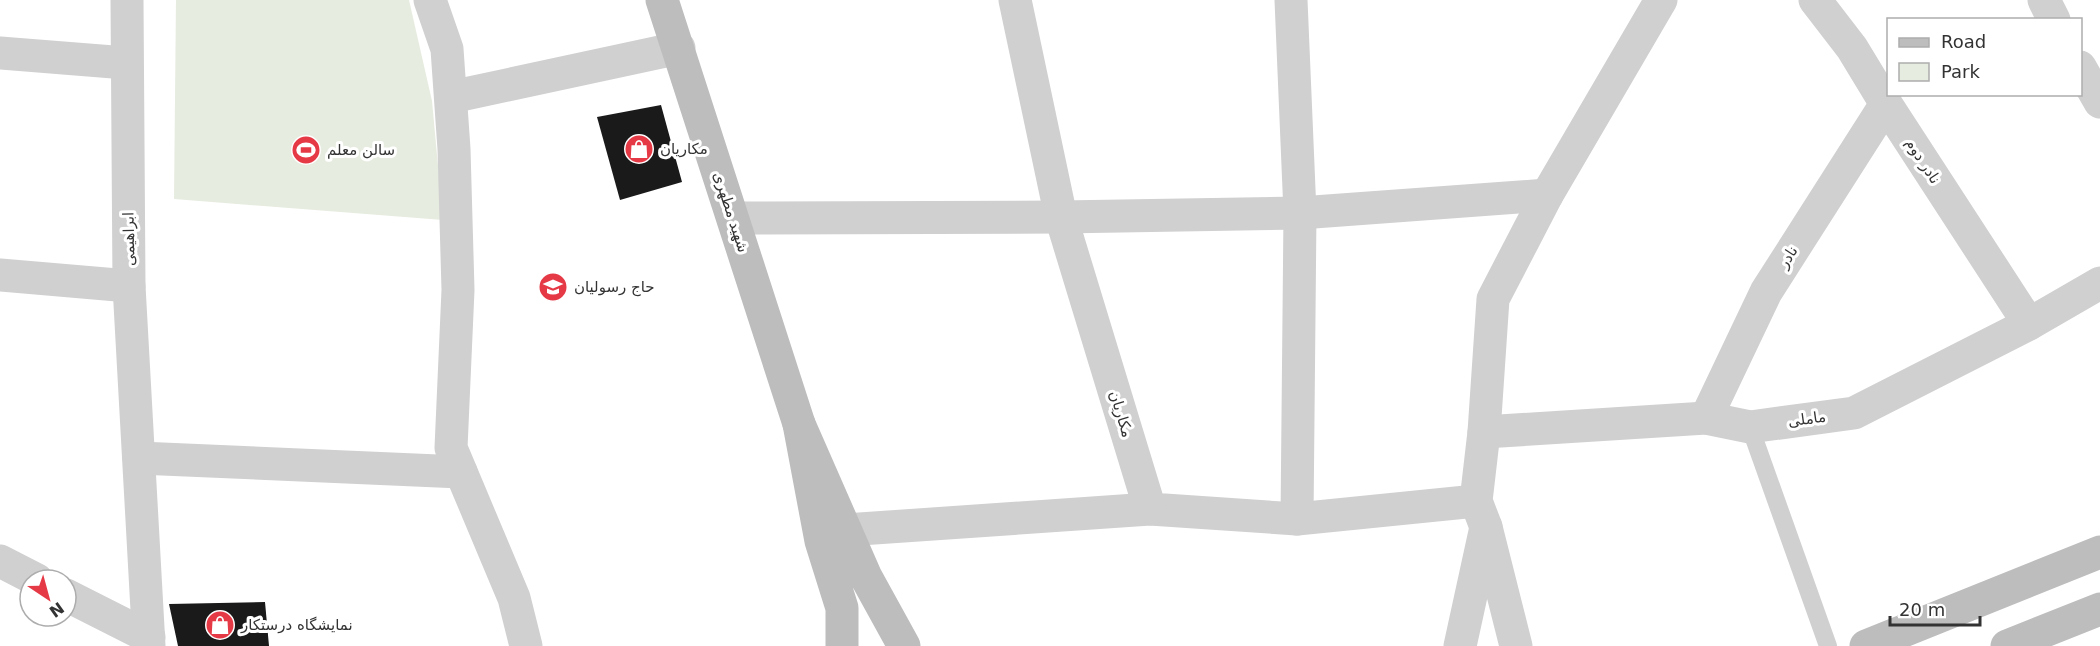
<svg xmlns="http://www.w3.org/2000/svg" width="2100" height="646" font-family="'DejaVu Sans',Vazirmatn,sans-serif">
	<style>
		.green { fill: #e6ecdf }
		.building { fill: #1a1a1a }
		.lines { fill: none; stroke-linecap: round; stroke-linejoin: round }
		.lane { stroke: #d0d0d0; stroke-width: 18 }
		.street { stroke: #d0d0d0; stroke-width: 33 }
		.secondary { stroke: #bdbdbd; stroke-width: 33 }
		.labels { text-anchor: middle; stroke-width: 6; stroke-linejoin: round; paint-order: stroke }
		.poi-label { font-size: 15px; fill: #333; stroke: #fff; text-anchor: start }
		.street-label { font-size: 15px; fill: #333; stroke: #fff }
	</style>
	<rect width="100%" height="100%" fill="#fff"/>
	<!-- green -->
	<path class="green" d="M176,0H409L432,101L443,220L174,199Z"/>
	<!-- building -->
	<g class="building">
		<path d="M661,105L682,182L620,200L597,117Z"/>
		<path d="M265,602L269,646H178L169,604Z"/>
	</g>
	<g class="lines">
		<!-- lane -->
		<path class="lane" d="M1750,427L1828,646"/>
		<!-- street -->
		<g class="street">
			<path d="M127,0L129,286L149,646"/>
			<path d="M430,0L447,49L454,149L458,290L451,448L514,598L526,646"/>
			<path d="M1015,0L1061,217L1150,509L1297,519L1476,501"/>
			<path d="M1291,0L1300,213L1297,519"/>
			<path d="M1815,0L1852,48L1886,104L2029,324"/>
			<path d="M2044,0L2054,20"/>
			<path d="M0,53L126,63"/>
			<path d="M2080,67L2100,102"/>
			<path d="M451,97L679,48"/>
			<path d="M733,218L1061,217L1300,213L1547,195"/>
			<path d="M0,275L129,286"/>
			<path d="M1706,418L1766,292L1886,104"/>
			<path d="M1484,432L1706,418L1750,427L1854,413L2029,324L2100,283"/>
			<path d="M139,458L461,472"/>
			<path d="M1486,527L1476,501L1484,432L1493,299L1547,195L1661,0"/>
			<path d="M845,530L1150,509"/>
			<path d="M0,561L37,580"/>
			<path d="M66,595L149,637"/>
			<path d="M1460,646L1486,527L1516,646"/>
		</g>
		<!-- secondary -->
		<g class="secondary">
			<path d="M662,0L799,424"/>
			<path d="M842,646V608L821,541L799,424L866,577L904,646"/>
			<path d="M1866,646L2100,552"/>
			<path d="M2007,646L2100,609"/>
		</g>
	</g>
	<!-- icons -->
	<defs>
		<g id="shop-disc" transform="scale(1.5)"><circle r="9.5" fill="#e63946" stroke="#fff"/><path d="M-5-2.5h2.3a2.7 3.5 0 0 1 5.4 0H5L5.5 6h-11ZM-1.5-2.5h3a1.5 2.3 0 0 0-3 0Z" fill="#fff"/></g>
		<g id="stadium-disc" transform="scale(1.5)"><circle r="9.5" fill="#e63946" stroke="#fff"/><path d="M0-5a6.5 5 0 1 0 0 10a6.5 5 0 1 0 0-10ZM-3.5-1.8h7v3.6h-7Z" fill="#fff"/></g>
		<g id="school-disc" transform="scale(1.5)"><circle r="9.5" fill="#e63946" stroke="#fff"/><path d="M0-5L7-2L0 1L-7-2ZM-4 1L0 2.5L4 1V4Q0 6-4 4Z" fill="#fff"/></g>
	</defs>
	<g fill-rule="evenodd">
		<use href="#shop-disc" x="639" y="149"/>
		<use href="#stadium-disc" x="306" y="150"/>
		<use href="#school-disc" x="553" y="287"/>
		<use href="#shop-disc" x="220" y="625"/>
	</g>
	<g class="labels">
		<!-- poi labels -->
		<g class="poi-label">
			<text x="660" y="154">مکاریان</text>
			<text x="327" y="155">سالن معلم</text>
			<text x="574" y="292">حاج رسولیان</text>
			<text x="241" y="630">نمایشگاه درستکار</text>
		</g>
		<!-- street labels -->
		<g class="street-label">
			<text transform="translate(1923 161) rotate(57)" y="5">نادر دوم</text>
			<text transform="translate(731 212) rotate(72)" y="5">شهید مطهری</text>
			<text transform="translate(129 239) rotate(-91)" y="5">ابراهیمی</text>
			<text transform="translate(1788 257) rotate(-57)" y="5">نادر</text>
			<text transform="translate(1121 414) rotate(73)" y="5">مکاریان</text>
			<text transform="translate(1807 419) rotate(-8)" y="5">ماملی</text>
		</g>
	</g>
	<!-- legend -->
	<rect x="1887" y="18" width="195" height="78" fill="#ffffff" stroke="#adadad" stroke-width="1.5"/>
	<rect x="1899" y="38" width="30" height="9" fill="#bdbdbd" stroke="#adadad" stroke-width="1.5"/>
	<text x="1941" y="48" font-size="18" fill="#333333">Road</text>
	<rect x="1899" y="63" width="30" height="18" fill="#e6ecdf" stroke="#adadad" stroke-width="1.5"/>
	<text x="1941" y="78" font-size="18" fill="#333333">Park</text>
	<!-- north arrow -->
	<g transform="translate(48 598) rotate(144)"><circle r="28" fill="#ffffff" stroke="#adadad" stroke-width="1.5"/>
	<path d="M0-4.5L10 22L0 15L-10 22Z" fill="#e63946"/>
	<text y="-9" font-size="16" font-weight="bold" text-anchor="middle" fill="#333333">N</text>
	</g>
	<!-- scale -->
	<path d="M1890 616v9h90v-9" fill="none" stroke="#333333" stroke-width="3"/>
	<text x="1899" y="616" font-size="18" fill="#333333" stroke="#ffffff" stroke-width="4.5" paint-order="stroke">20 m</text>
</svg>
